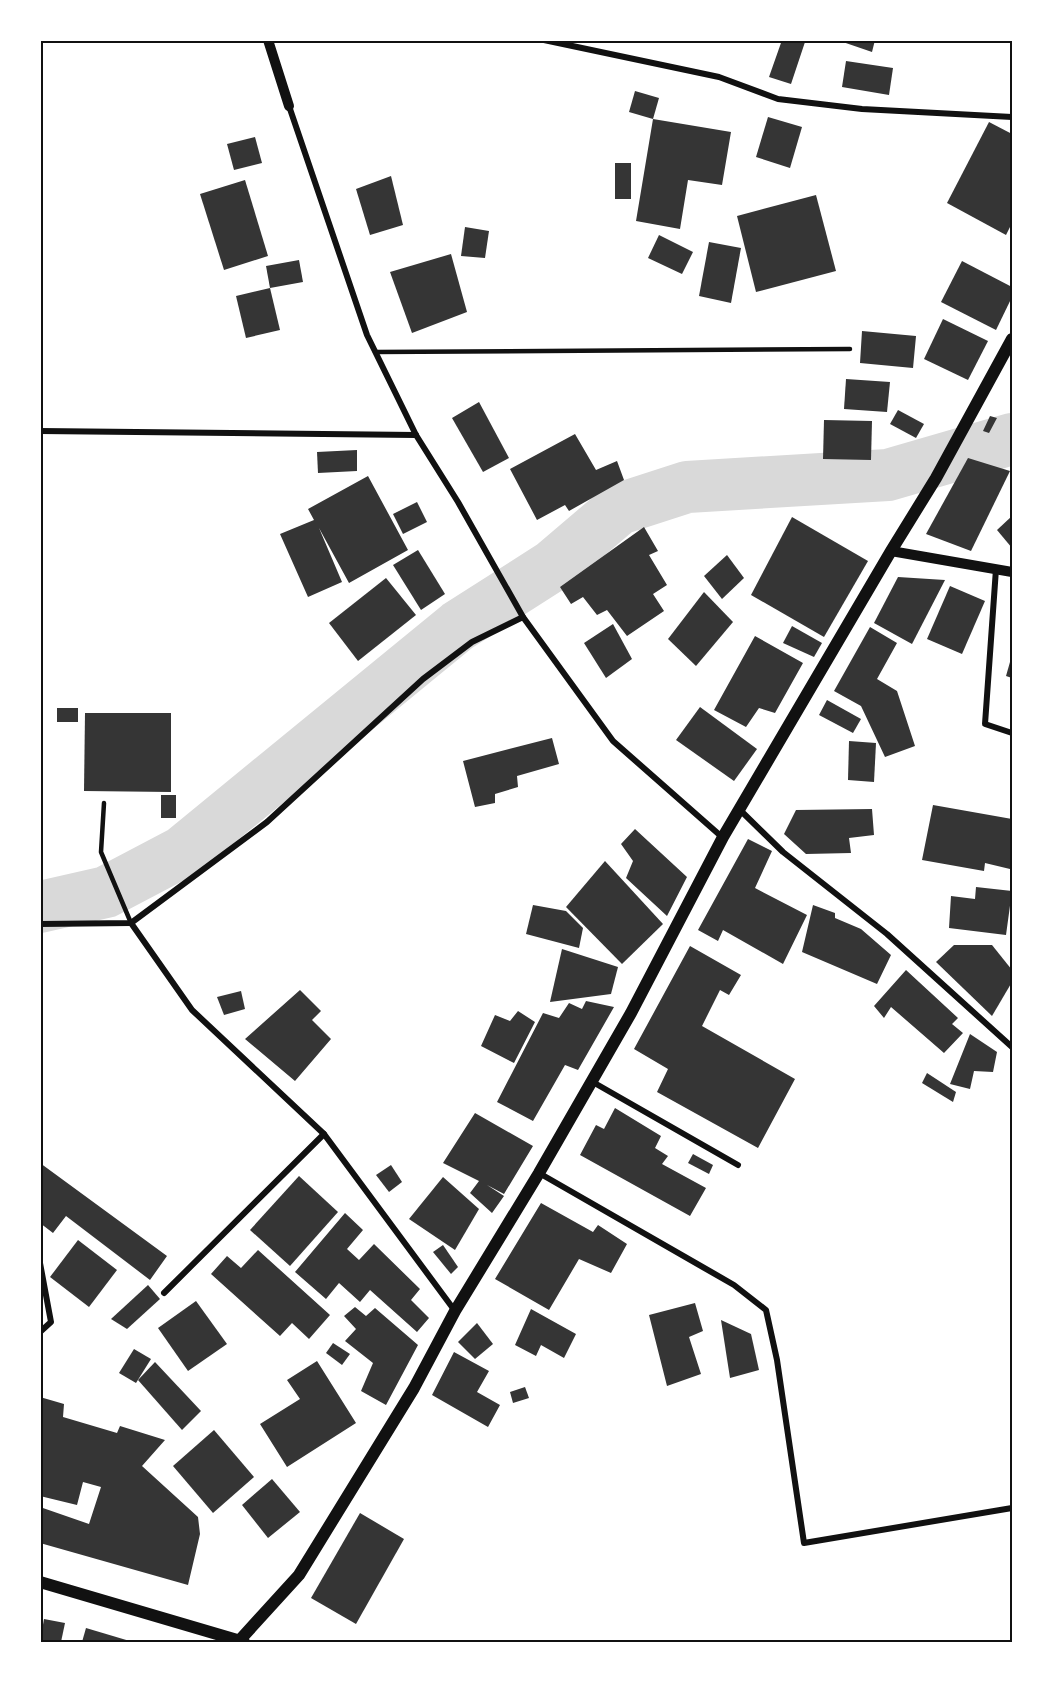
<svg xmlns="http://www.w3.org/2000/svg" width="1053" height="1683" font-family="Jost,sans-serif">
	<style>
		.lines { fill: none; stroke-linecap: round; stroke-linejoin: round }
		.river { stroke: #d9d9d9; stroke-width: 52 }
		.building { fill: #353535 }
		.service { stroke: #111; stroke-width: 4.5 }
		.minor { stroke: #111; stroke-width: 6 }
		.tertiary { stroke: #111; stroke-width: 10 }
		.secondary { stroke: #111; stroke-width: 12 }
		.neatline { fill: none; stroke: #111; stroke-width: 2 }
	</style>
	<rect width="100%" height="100%" fill="#fff"/>
	<g class="lines">
		<!-- river -->
		<path class="river" d="M40,907L106,892L182,852L458,626L552,566L619,509L687,487L888,475L1012,439"/>
	</g>
	<!-- building -->
	<g class="building">
		<path d="M782,40L805,42L791,84L769,77Z"/>
		<path d="M837,40H875L872,52Z"/>
		<path d="M846,61L893,68L889,95L842,87Z"/>
		<path d="M635,91L659,98L653,119L629,112Z"/>
		<path d="M768,117L802,127L790,168L756,157Z"/>
		<path d="M653,119L731,132L722,185L688,180L680,229L636,221Z"/>
		<path d="M989,122L1012,134V223L1006,235L947,203Z"/>
		<path d="M255,137L262,163L234,170L227,144Z"/>
		<rect x="615" y="163" width="16" height="36"/>
		<path d="M391,176L403,225L370,235L356,189Z"/>
		<path d="M245,180L268,256L224,270L200,194Z"/>
		<path d="M816,195L836,271L756,292L737,216Z"/>
		<path d="M465,227L489,231L485,258L461,256Z"/>
		<path d="M659,235L693,252L682,274L648,258Z"/>
		<path d="M709,242L741,248L731,303L699,296Z"/>
		<path d="M451,254L467,312L412,333L390,272Z"/>
		<path d="M299,260L303,282L270,288L266,266Z"/>
		<path d="M962,261L1012,287V297L996,330L941,302Z"/>
		<path d="M270,288L280,330L246,338L236,296Z"/>
		<path d="M943,319L988,341L968,380L924,359Z"/>
		<path d="M862,331L916,336L913,368L860,363Z"/>
		<path d="M846,379L890,382L887,412L844,409Z"/>
		<path d="M479,402L509,458L483,472L452,418Z"/>
		<path d="M898,410L924,424L916,438L890,424Z"/>
		<path d="M990,416L997,418L989,433L983,431Z"/>
		<path d="M824,420L872,421L871,460L823,459Z"/>
		<path d="M575,434L596,470L617,461L624,480L569,511L565,505L537,520L510,469Z"/>
		<path d="M357,450V471L318,473L317,452Z"/>
		<path d="M968,458L1010,471L971,551L926,534Z"/>
		<path d="M368,476L408,550L349,583L319,528L342,582L308,597L280,534L314,520L308,509Z"/>
		<path d="M417,502L427,522L403,534L393,514Z"/>
		<path d="M1012,516V548L997,530Z"/>
		<path d="M792,517L868,561L824,637L751,595Z"/>
		<path d="M644,527L658,551L649,555L667,585L653,594L664,611L627,636L607,610L597,615L583,597L571,604L560,587Z"/>
		<path d="M418,550L445,594L421,610L393,565Z"/>
		<path d="M727,555L744,578L722,599L704,576Z"/>
		<path d="M898,577L945,580L912,644L874,623Z"/>
		<path d="M386,578L416,615L358,661L329,623Z"/>
		<path d="M950,586L985,601L962,654L927,639Z"/>
		<path d="M704,592L733,622L696,666L668,639Z"/>
		<path d="M613,624L632,659L606,678L584,643Z"/>
		<path d="M792,626L822,643L814,657L783,643Z"/>
		<path d="M870,627L897,643L877,679L897,691L915,746L885,757L861,706L834,691Z"/>
		<path d="M755,636L803,663L775,713L759,708L746,727L714,710Z"/>
		<path d="M1012,655V678L1006,676Z"/>
		<path d="M827,700L861,719L853,733L819,715Z"/>
		<path d="M700,707L757,749L734,781L676,740Z"/>
		<rect x="57" y="708" width="21" height="14"/>
		<path d="M85,713H171V792L84,791Z"/>
		<path d="M552,738L559,764L517,776L518,787L495,794V803L475,807L463,761Z"/>
		<path d="M849,741L876,743L874,782L848,780Z"/>
		<rect x="161" y="795" width="15" height="23"/>
		<path d="M933,805L1012,819V855L1010,869L985,863L984,871L922,860Z"/>
		<path d="M872,809L874,835L849,838L851,853L806,854L784,834L796,810Z"/>
		<path d="M635,829L687,877L667,916L626,878L633,861L621,844Z"/>
		<path d="M748,839L772,851L755,888L807,915L783,964L723,930L718,941L698,930Z"/>
		<path d="M605,861L663,924L622,964L566,907Z"/>
		<path d="M976,887L1012,891L1006,935L949,928L951,896L975,899Z"/>
		<path d="M533,905L566,911L583,928L579,948L526,934Z"/>
		<path d="M813,905L835,913V918L861,929L891,955L877,984L802,952Z"/>
		<path d="M954,945H992L1012,970V982L992,1016L936,962Z"/>
		<path d="M690,946L741,975L729,995L720,990L702,1026L795,1079L758,1148L657,1092L668,1069L634,1049Z"/>
		<path d="M562,949L618,967L611,994L550,1002Z"/>
		<path d="M906,970L958,1018L952,1024L963,1033L944,1053L891,1007L884,1018L874,1006Z"/>
		<path d="M300,990L321,1011L312,1020L331,1039L295,1081L245,1039Z"/>
		<path d="M241,991L245,1009L224,1015L217,997Z"/>
		<path d="M586,1001L614,1007L578,1070L565,1065L533,1121L497,1102L543,1013L559,1018L569,1003L582,1009Z"/>
		<path d="M518,1011L535,1022L514,1063L481,1046L495,1015L510,1021Z"/>
		<path d="M970,1034L997,1052L993,1072L974,1071L970,1089L950,1084Z"/>
		<path d="M927,1073L956,1092L953,1102L922,1083Z"/>
		<path d="M615,1108L661,1136L655,1148L668,1156L662,1164L706,1188L690,1216L580,1155L596,1125L604,1129Z"/>
		<path d="M475,1113L533,1146L504,1194L487,1185L504,1196L492,1213L470,1193L479,1181L443,1163Z"/>
		<path d="M693,1154L713,1165L709,1174L688,1163Z"/>
		<path d="M40,1163L167,1256L150,1280L66,1216L53,1233L40,1223Z"/>
		<path d="M391,1165L402,1182L389,1192L376,1175Z"/>
		<path d="M299,1176L338,1212L290,1266L250,1230Z"/>
		<path d="M443,1177L479,1209L455,1250L409,1219Z"/>
		<path d="M541,1203L593,1232L598,1225L627,1244L611,1273L579,1259L549,1310L495,1279Z"/>
		<path d="M345,1213L363,1230L347,1249L359,1260L374,1244L420,1289L411,1300L429,1318L417,1332L370,1290L360,1302L339,1283L326,1299L295,1272Z"/>
		<path d="M78,1240L117,1270L89,1307L50,1277Z"/>
		<path d="M443,1245L458,1267L451,1274L433,1252Z"/>
		<path d="M258,1250L330,1315L309,1339L292,1323L280,1336L211,1274L227,1256L241,1268Z"/>
		<path d="M148,1285L160,1299L127,1329L111,1319Z"/>
		<path d="M196,1301L227,1344L188,1371L158,1328Z"/>
		<path d="M695,1303L703,1331L689,1337L701,1374L667,1386L649,1315Z"/>
		<path d="M355,1307L366,1316L375,1308L418,1345L386,1405L361,1391L373,1363L345,1341L356,1329L344,1316Z"/>
		<path d="M531,1309L576,1334L564,1358L541,1345L536,1356L515,1345Z"/>
		<path d="M721,1320L751,1334L759,1370L730,1378Z"/>
		<path d="M477,1323L493,1344L475,1359L458,1342Z"/>
		<path d="M333,1343L350,1354L342,1365L326,1353Z"/>
		<path d="M134,1349L151,1359L136,1383L119,1373Z"/>
		<path d="M454,1352L489,1371L477,1392L500,1405L488,1427L432,1395Z"/>
		<path d="M317,1361L356,1423L287,1467L260,1424L300,1399L287,1380Z"/>
		<path d="M155,1362L201,1411L182,1430L138,1380Z"/>
		<path d="M525,1387L529,1398L513,1403L510,1392Z"/>
		<path d="M40,1397L64,1404L63,1417L117,1433L120,1426L165,1440L142,1466L198,1517L200,1534L188,1585L40,1543V1507L89,1524L101,1487L83,1482L77,1505L40,1496Z"/>
		<path d="M214,1430L254,1477L213,1513L173,1466Z"/>
		<path d="M272,1479L300,1512L268,1538L242,1505Z"/>
		<path d="M360,1513L404,1539L356,1624L311,1598Z"/>
		<path d="M44,1619L65,1623L61,1642H40Z"/>
		<path d="M86,1628L133,1642H82Z"/>
	</g>
	<g class="lines">
		<!-- service -->
		<g class="service">
			<path d="M375,352L850,349"/>
			<path d="M104,803L101,852L131,923"/>
		</g>
		<!-- minor -->
		<g class="minor">
			<path d="M544,40L719,77L778,99L862,109L1012,117"/>
			<path d="M289,106L367,335L416,435L458,502L523,617L613,741L722,837"/>
			<path d="M40,431L416,435"/>
			<path d="M996,569L985,724L1012,733"/>
			<path d="M739,809L783,852L887,934L1012,1047"/>
			<path d="M131,923L192,1010L324,1134L455,1311"/>
			<path d="M40,924L131,923L267,822L423,679L472,642L523,617"/>
			<path d="M591,1081L738,1165"/>
			<path d="M539,1173L734,1285L766,1310L777,1360L804,1543L1012,1508"/>
			<path d="M40,1263L51,1322L40,1332"/>
			<path d="M164,1293L324,1134"/>
		</g>
		<!-- tertiary -->
		<g class="tertiary">
			<path d="M268,40L289,106"/>
			<path d="M891,551L1012,572"/>
		</g>
		<!-- secondary -->
		<g class="secondary">
			<path d="M40,1582L244,1642"/>
			<path d="M238,1642L299,1575L414,1388L455,1311L539,1173L631,1013L723,837L891,551L936,478L1012,339"/>
		</g>
	</g>
	<!-- border -->
	<rect width="1053" height="1683" fill="none" stroke="#ffffff" stroke-width="84"/>
	<rect x="42" y="42" width="969" height="1599" class="neatline"/>
</svg>
